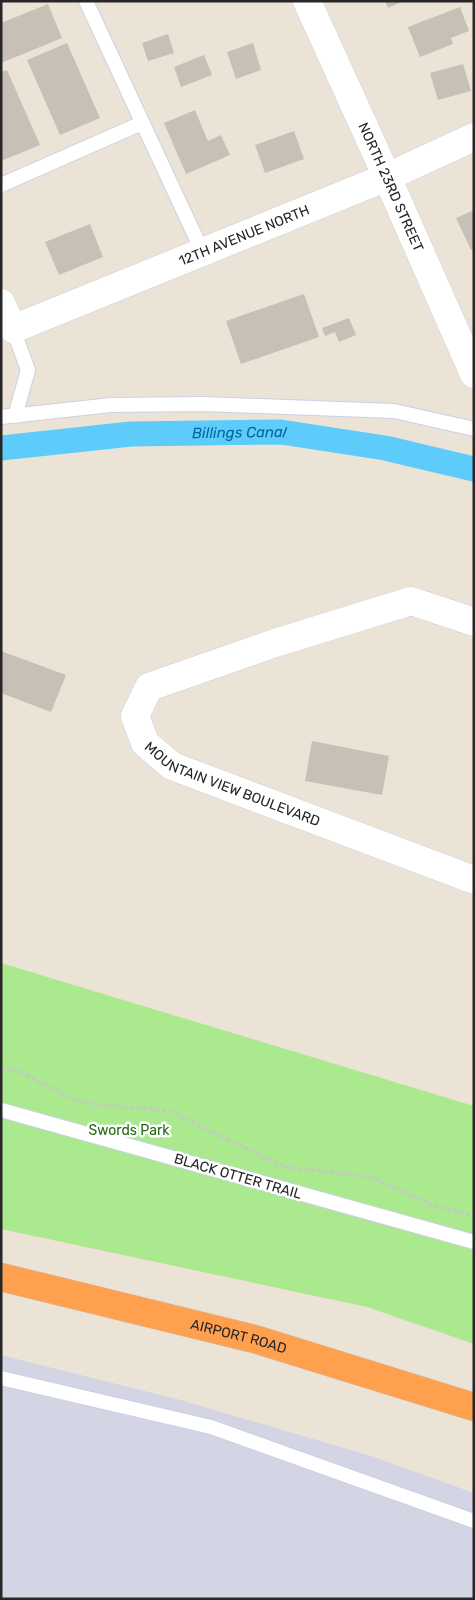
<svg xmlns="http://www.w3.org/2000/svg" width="475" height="1600" font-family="Rubik,sans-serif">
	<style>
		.airport { fill: #d3d5e4 }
		.green { fill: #aae98d }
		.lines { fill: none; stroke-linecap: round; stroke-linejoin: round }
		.canal { stroke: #5dccfa; stroke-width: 25 }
		.building { fill: #c7c0b7 }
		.lane-casing { stroke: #ccd0e3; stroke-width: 16 }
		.street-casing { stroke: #ccd0e3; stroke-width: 29 }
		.highway-casing { stroke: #c7c7c7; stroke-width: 29 }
		.path { stroke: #c7c7c7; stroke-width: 3; stroke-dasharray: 4 2.5; stroke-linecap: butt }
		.lane { stroke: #fff; stroke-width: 14 }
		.street { stroke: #fff; stroke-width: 28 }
		.highway { stroke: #ffa04f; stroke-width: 28 }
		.labels { text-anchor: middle; stroke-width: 5; stroke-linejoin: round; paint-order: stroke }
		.street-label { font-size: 14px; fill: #272727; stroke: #fff }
		.park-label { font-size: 14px; fill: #226a12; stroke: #fff }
		.water-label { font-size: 15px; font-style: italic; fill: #0066a2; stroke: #fff }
	</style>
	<rect width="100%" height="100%" fill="#ece3d7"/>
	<!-- airport -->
	<path class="airport" d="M1,1355L177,1399L371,1456L474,1493V1599H1Z"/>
	<!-- green -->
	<path class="green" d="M1,963L474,1106V1344L367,1307L1,1229Z"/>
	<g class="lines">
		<!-- canal -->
		<path class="canal" id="s1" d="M1,448L131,434L281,432L385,448L474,469"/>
	</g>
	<!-- building -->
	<g class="building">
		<path d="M385,1H404L388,8Z"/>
		<path d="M48,4L62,38L1,63V23Z"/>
		<path d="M460,7L469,31L451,38L453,44L420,57L408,27Z"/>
		<path d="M168,34L174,53L148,61L142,43Z"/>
		<path d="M67,43L100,118L60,135L27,60Z"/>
		<path d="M253,43L261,70L236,79L227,52Z"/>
		<path d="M204,55L212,75L181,87L174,67Z"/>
		<path d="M463,64L471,91L438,100L430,73Z"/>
		<path d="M7,70L40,145L1,161V72Z"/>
		<path d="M195,110L208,141L221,135L230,155L186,174L164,123Z"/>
		<path d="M294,131L304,159L265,173L255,145Z"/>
		<path d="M474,210V249L471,250L456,218Z"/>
		<path d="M90,224L103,257L59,275L45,242Z"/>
		<path d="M304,294L319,337L241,364L226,321Z"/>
		<path d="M349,318L356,335L339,342L335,332L325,336L322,328Z"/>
		<path d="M1,651L66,675L51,712L1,693Z"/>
		<path d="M312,741L389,756L382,795L305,781Z"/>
	</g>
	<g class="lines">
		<!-- lane casing -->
		<g class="lane-casing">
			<g id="lane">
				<path d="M86,1L203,253"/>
				<path d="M1,185L142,123"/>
				<path d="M13,329L28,370L15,416"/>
				<path d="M1,417L111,405L203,404L394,411L474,429"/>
				<path d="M1,1110L474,1242"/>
				<path d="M1,1378L211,1427L474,1521"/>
			</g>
		</g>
		<!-- street casing -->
		<g class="street-casing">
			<g id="street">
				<path id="s2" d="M307,1L387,177L474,374"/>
				<path id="s3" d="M1,303L13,329L387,177L474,137"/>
				<path id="s4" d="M474,622L411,601L275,643L149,687L135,716L145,743L172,766L474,880"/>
			</g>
		</g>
		<!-- highway casing -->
		<g class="highway-casing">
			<g id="highway">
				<path id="s5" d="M1,1277L258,1340L474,1407"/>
			</g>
		</g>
		<!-- path -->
		<path class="path" d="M1,1070H17L75,1100L101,1105L171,1111L199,1126L285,1167L371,1177L432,1205L474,1216"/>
		<!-- lane -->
		<use href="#lane" class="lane"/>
		<!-- street -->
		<use href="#street" class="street"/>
		<!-- highway -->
		<use href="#highway" class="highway"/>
	</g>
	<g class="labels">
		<!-- street labels -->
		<g class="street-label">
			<text dy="5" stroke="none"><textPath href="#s2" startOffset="204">NORTH 23RD STREET</textPath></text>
			<text dy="5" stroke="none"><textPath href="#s3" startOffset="278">12TH AVENUE NORTH</textPath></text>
			<text dy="5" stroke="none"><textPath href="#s4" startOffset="501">MOUNTAIN VIEW BOULEVARD</textPath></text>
			<text transform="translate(238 1176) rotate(16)" y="5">BLACK OTTER TRAIL</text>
			<text dy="5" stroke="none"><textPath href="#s5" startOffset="245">AIRPORT ROAD</textPath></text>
		</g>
		<!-- park labels -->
		<g class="park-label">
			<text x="129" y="1135">Swords Park</text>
		</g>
		<!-- water labels -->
		<g class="water-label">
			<text dy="5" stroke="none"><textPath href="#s1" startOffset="239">Billings Canal</textPath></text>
		</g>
	</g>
	<!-- border -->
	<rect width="475" height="1600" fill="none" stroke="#272727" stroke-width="5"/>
</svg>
